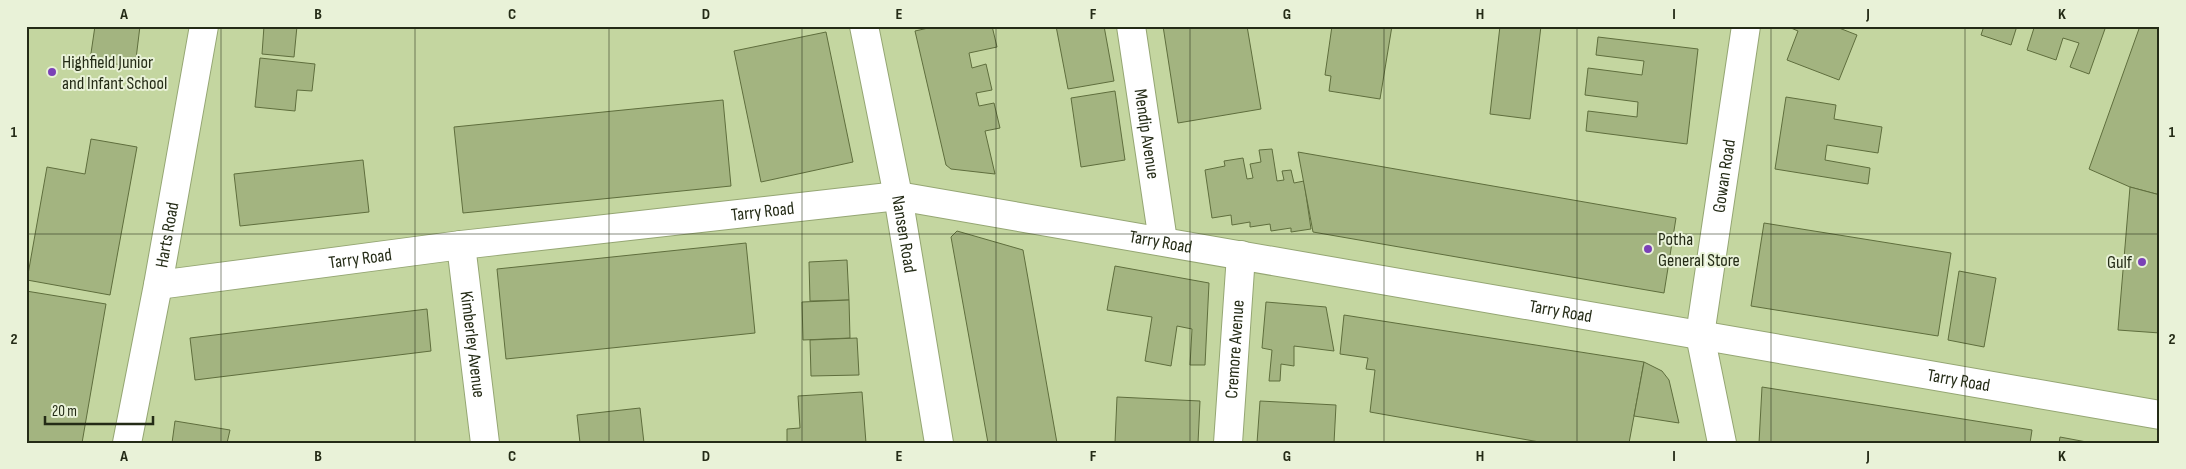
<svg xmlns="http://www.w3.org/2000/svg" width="2186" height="469" font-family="'Sofia Sans Condensed',sans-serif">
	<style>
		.building { fill: #a3b480; stroke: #5f6e3d }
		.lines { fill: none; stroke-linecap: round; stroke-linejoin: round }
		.street-casing { stroke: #95a673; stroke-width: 30 }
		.street { stroke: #fff; stroke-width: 28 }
		.grid { fill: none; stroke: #242b16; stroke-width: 1; stroke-opacity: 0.55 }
		.poi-dot { fill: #7b41b7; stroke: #e9f2d8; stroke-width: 2 }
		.labels { text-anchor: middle; stroke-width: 4; stroke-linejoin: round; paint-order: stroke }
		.poi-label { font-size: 18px; fill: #242b16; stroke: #e9f2d8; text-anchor: start }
		.street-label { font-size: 18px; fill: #242b16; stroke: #e9f2d8 }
		.neatline { fill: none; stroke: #242b16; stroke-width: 2 }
		.grid-label { font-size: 16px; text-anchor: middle; font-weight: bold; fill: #242b16 }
	</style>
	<rect width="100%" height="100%" fill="#c4d6a0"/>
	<!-- building -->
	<g class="building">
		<path d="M95,26H140L135,67L90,60Z"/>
		<path d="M264,26H297L294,57L262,54Z"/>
		<path d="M937,26H992L997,47L969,53L972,68L986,64L992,90L976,93L979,106L994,103L1000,128L985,131L995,174L951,169L946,165L915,31Z"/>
		<path d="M1056,26H1104L1114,81L1068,89Z"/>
		<path d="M1163,26H1247L1261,109L1178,123Z"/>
		<path d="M1332,26H1392L1380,99L1329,91L1331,76L1325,75Z"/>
		<path d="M1541,26L1530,119L1490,114L1500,26Z"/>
		<path d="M1791,26H1834L1857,35L1839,80L1787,60L1798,31L1791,28Z"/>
		<path d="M1984,26H2017L2011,45L1981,35Z"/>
		<path d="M2029,26H2106L2089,74L2070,67L2079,43L2063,38L2056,60L2027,50L2034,28Z"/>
		<path d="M2140,26H2160V195L2130,187L2089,169Z"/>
		<path d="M826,32L853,162L761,182L734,51Z"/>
		<path d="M1598,37L1698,49L1687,144L1586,131L1588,111L1637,117L1638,102L1585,95L1588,68L1642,75L1644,61L1596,55Z"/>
		<path d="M260,58L315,64L312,91L297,90L295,111L255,107Z"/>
		<path d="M1115,91L1125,160L1081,167L1071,98Z"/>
		<path d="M1786,97L1836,105L1834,119L1882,127L1878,153L1827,145L1825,160L1870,168L1868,184L1775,169Z"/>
		<path d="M723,100L731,186L463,213L454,127Z"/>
		<path d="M91,139L137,147L110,295L27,280L47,167L85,174Z"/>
		<path d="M1272,149L1277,181L1284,180L1282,171L1291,170L1294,183L1304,181L1311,229L1291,232V228L1271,231L1270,224L1250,227V222L1232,225L1231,215L1212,218L1205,170L1225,166L1224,161L1243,158L1247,179L1253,178L1250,164L1261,162L1259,150Z"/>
		<path d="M1298,152L1676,218L1664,293L1313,232Z"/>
		<path d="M363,160L369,212L240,226L234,174Z"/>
		<path d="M2130,187L2160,195V333L2118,330Z"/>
		<path d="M1764,223L1951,253L1938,336L1751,306Z"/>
		<path d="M957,231L1023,250L1057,443H988L951,237Z"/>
		<path d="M746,243L755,333L506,359L497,269Z"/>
		<path d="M847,260L849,300L810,301L809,262Z"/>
		<path d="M1115,266L1209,283L1205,365H1190L1192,329L1177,326L1171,366L1145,361L1152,317L1107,310Z"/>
		<path d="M1959,271L1996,278L1984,347L1948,340Z"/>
		<path d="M26,291L106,304L82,443H26Z"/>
		<path d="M849,300L850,338L803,340L802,302Z"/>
		<path d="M1266,302L1326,307L1334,351L1294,346V366L1281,364L1280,381H1269L1272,350L1262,348Z"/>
		<path d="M427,309L431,351L195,380L190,338Z"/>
		<path d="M1344,315L1644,362L1629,443H1545L1370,412L1375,370L1366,369L1368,358L1340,354Z"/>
		<path d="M857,338L859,375L811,376L810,340Z"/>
		<path d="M1644,362L1662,371L1669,380L1679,423L1634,416Z"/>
		<path d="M1762,387L2032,430L2030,443H1759Z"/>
		<path d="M862,392L866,443H787V429L800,428L798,396Z"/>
		<path d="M1117,397L1200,401L1198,443H1115Z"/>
		<path d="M1260,401L1336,405L1334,443H1257Z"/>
		<path d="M640,408L644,443H580L577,415Z"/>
		<path d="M175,421L230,430L227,443H172Z"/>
		<path d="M2060,437L2092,443H2059Z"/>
	</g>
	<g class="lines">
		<!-- street casing -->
		<g class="street-casing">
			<g id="street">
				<path id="s1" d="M864,26L898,196L939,443"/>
				<path id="s2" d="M1131,26L1163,241"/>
				<path id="s3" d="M461,245L485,443"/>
				<path id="s4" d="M158,285L461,245L898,196L2160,415"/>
				<path id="s5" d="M127,443L158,285L204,26"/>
				<path id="s6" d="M1228,443L1241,255"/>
				<path id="s7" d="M1722,443L1700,335L1746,26"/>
			</g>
		</g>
		<!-- street -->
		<use href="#street" class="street"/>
	</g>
	<!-- grid -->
	<path class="grid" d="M221,26V443M415,26V443M609,26V443M802,26V443M996,26V443M1190,26V443M1384,26V443M1577,26V443M1771,26V443M1965,26V443M26,234H2160"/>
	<!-- markers -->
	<g class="poi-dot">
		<circle cx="52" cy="72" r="5"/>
		<circle cx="1648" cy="249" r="5"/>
		<circle cx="2142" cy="262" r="5"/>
	</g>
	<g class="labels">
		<!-- poi labels -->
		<g class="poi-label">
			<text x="62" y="68">Highfield Junior<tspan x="62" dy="21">and Infant School</tspan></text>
			<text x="1658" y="245">Potha<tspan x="1658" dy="21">General Store</tspan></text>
			<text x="2132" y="268" text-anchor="end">Gulf</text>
		</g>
		<!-- street labels -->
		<g class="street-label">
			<text dy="6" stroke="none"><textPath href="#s2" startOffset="109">Mendip Avenue</textPath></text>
			<text dy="6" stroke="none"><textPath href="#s7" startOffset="271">Gowan Road</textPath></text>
			<text dy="6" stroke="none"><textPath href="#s4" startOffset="609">Tarry Road</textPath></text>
			<text dy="6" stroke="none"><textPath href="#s1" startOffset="212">Nansen Road</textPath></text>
			<text dy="6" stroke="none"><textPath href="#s5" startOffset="212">Harts Road</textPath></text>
			<text dy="6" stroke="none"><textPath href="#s4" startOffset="1012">Tarry Road</textPath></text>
			<text dy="6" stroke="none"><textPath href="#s4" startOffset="204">Tarry Road</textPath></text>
			<text dy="6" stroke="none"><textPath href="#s4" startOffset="1418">Tarry Road</textPath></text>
			<text dy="6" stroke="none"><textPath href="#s3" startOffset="100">Kimberley Avenue</textPath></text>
			<text dy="6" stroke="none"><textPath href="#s6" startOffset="94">Cremore Avenue</textPath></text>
			<text dy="6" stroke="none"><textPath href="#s4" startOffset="1822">Tarry Road</textPath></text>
		</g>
	</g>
	<!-- border -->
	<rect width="2186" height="469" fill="none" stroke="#e9f2d8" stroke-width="55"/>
	<!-- scale -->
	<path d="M45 416v8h108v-8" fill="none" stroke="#242b16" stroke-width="2.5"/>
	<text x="52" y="416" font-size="15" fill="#242b16" stroke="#e9f2d8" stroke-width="4" paint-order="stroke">20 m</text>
	<rect x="28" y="28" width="2130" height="414" class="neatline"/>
	<g class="grid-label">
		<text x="124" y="19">A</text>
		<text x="318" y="19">B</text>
		<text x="512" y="19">C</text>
		<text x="706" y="19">D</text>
		<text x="899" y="19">E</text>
		<text x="1093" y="19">F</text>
		<text x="1287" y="19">G</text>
		<text x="1480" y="19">H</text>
		<text x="1674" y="19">I</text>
		<text x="1868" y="19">J</text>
		<text x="2062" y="19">K</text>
		<text x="14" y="137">1</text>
		<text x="2172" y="137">1</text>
		<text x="14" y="344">2</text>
		<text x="2172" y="344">2</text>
		<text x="124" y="461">A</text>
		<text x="318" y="461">B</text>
		<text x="512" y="461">C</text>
		<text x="706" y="461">D</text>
		<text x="899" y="461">E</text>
		<text x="1093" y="461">F</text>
		<text x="1287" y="461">G</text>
		<text x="1480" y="461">H</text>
		<text x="1674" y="461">I</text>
		<text x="1868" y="461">J</text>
		<text x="2062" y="461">K</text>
	</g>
</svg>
